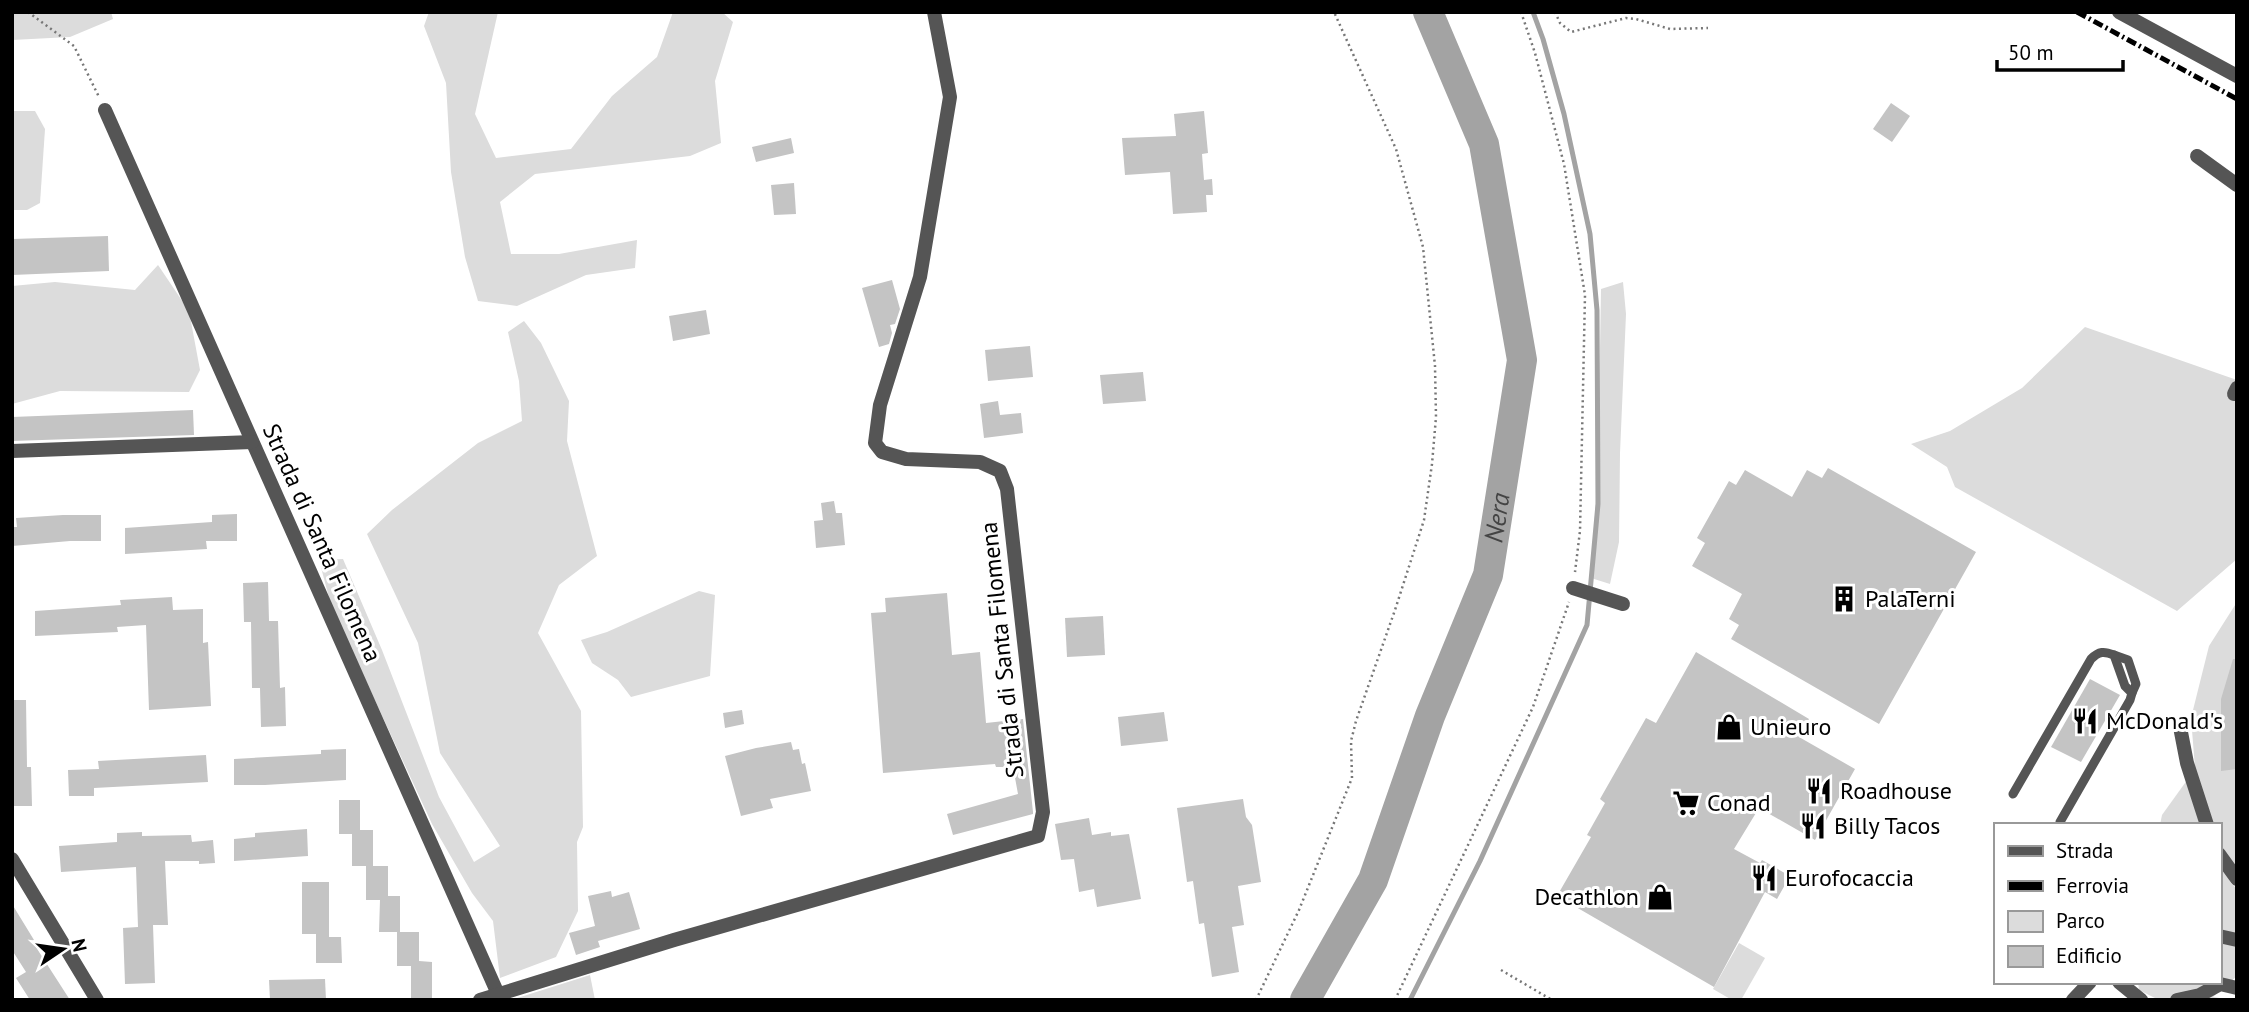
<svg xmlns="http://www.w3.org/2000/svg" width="2249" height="1012" font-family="'PT Sans',sans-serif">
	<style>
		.green { fill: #dcdcdc }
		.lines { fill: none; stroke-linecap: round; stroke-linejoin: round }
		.stream { stroke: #a3a3a3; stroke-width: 5 }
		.river { stroke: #a3a3a3; stroke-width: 30 }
		.building { fill: #c4c4c4 }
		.path { stroke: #777; stroke-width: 2.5; stroke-dasharray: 2 3.5; stroke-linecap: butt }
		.service { stroke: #555; stroke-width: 9 }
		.minor { stroke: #555; stroke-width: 14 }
		.rail { stroke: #000; stroke-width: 5; stroke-dasharray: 10 3.5 2 3.5; stroke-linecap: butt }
		.labels { text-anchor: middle; stroke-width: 6; stroke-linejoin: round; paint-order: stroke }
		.street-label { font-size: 24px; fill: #000; stroke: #fff }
		.poi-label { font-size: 24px; fill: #000; stroke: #fff; text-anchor: start }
		.water-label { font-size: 26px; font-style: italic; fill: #444; stroke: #fff }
	</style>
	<rect width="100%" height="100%" fill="#fff"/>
	<!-- green -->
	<g class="green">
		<path d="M12,12H111L113,19L70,37L12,40Z"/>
		<path d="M429,12H498L475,114L496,158L571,149L612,96L657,57L673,12H722L733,22L715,81L721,143L690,156L535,174L500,202L511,254H559L637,240L635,268L586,275L517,306L478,301L465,257L451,172L446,83L424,26Z"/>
		<path d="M12,111H35L45,129L40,203L27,210H12Z"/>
		<path d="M158,265L189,311L200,370L189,392L60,391L12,404V286L55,282L135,290Z"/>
		<path d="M1623,282L1626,314L1620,453L1619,542L1610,584L1591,578L1598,468L1601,289Z"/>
		<path d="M524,321L541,343L569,401L567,441L597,556L559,585L538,633L581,711L583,827L577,842L578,911L556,957L500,978L493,921L472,893L432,824L331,605L319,560L343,559L382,650L439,797L474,862L500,846L440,753L418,643L367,534L392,510L478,443L522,421L519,381L508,332Z"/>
		<path d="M2085,327L2237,380V559L2177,611L1955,487L1947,467L1911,444L1950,431L2022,388Z"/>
		<path d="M699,591L715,595L710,676L631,697L618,680L592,663L581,640L607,632Z"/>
		<path d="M2237,602V869C2224,856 2219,843 2219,825H2212L2197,792L2191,718L2209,646Z"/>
		<path d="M2190,776L2201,825H2160L2162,815Z"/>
		<path d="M2219,862L2231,883L2237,889V976L2213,997L2234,1000H2159L2139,990L2138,982H2219Z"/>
		<path d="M1739,943L1765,958L1741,1000H1732L1713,989Z"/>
		<path d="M590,975L595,1000H511Z"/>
	</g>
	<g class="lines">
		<!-- stream -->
		<path class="stream" d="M1410,1000L1480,861L1587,625L1598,504L1597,310L1590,234L1564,114L1543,39L1533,12"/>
		<!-- river -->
		<path class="river" id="s1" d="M1305,1000L1373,880L1430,716L1488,575L1522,360L1484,144L1428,12"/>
	</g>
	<!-- building -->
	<g class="building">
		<path d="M1891,103L1910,116L1892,142L1873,129Z"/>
		<path d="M1204,111L1208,153L1202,154L1204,180L1212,179L1213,195H1206L1207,212L1173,214L1170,172L1125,175L1122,138L1176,136L1174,114Z"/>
		<path d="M791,138L794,153L756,162L752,147Z"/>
		<path d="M794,183L796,214L774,215L771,185Z"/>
		<path d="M108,236L109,271L12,275V239Z"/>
		<path d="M892,280L900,309L895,324L890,325L892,333L889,344L879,347L862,288Z"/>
		<path d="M706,310L710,334L673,341L669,316Z"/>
		<path d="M1030,346L1033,377L988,381L985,350Z"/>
		<path d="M1143,372L1146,401L1103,404L1100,375Z"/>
		<path d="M998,401L1000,415L1021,413L1023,433L984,438L980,404Z"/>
		<path d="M193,410L194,435L12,441V417Z"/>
		<path d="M1828,468L1976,552L1879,724L1731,639L1739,625L1729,619L1742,594L1692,566L1705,543L1697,538L1729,481L1736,485L1745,470L1792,497L1807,470L1822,478Z"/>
		<path d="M834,501L836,513H842L845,545L816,548L814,521L823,520L821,503Z"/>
		<path d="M237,514V541H206L207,549L125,554V528L212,522V515Z"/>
		<path d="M63,515H101V541H70L12,546V527H17L16,518Z"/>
		<path d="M268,582L269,621H278L280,688L285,687L286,726L261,727L260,688H252L251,622H244L243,583Z"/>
		<path d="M947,593L952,655L980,652L986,723L1023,719L1033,812V814L953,835L947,814L1018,794L1013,767H996L995,764L883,773L871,613L886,612L885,598Z"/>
		<path d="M172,597L173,610L203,609V643L208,642L211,706L149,710L146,625L117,627L118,632L35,636V611L121,605L120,600Z"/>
		<path d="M1103,616L1105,655L1067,657L1065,618Z"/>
		<path d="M1696,652L1809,719L1799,737L1855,769L1815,840L1759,808L1734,849L1760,863L1762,860L1790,876L1777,899L1765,892L1714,987L1557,896L1591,837L1587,835L1605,803L1600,799L1646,718L1656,723Z"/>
		<path d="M2233,659H2237V769L2221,771V699Z"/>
		<path d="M2090,679L2120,695L2081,762L2051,747Z"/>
		<path d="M12,700H26L27,767H31L32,806H12Z"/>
		<path d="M742,710L744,724L725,728L723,713Z"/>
		<path d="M1164,712L1168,741L1121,746L1118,717Z"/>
		<path d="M791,742L793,750L799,749L802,764L805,763L811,791L770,799L773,808L741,816L725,756L756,748Z"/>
		<path d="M346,749V780L265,785H234V759L321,754V750Z"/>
		<path d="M206,755L208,782L94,788V796H69L68,770L99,769L98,761Z"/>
		<path d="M1243,799L1246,817L1252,825L1261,882L1238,886L1244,925L1232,927L1239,972L1212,977L1204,923L1199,924L1193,881L1187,882L1177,808Z"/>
		<path d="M339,800H360V830H373V866H352V834H339Z"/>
		<path d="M1089,818L1092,835L1111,832V836L1129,834L1141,899L1097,907L1094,889L1079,892L1074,859L1061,860L1055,824Z"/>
		<path d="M307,829L308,856L234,861V839L255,837V833Z"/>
		<path d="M142,832V836L191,835L192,842L213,840L215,863L199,864V861H165L168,925H153L155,983L125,984L123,928L138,927L136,867L61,872L59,846L117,842V833Z"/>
		<path d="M366,866H388V896H400V932H419V961L432,962V998H411V966H397V932H379L380,900H366Z"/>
		<path d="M302,882H329V937H341L342,963H316V934H302Z"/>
		<path d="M611,891L612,897L629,892L640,929L598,941L600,947L576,955L569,933L595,926L588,896Z"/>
		<path d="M12,904L34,940L32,941L70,1000H30L16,978L26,972L12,950Z"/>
		<path d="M325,979L326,1000H270L269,980Z"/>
	</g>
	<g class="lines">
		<!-- path -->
		<g class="path">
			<path d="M28,12L74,46L99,97"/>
			<path d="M1521,12L1535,53L1564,164L1585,295L1580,531L1575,572"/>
			<path d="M1555,12L1560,23L1571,32L1626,18L1636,19L1670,29L1708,28"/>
			<path d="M1501,970L1552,1000"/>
			<path d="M1256,1000L1299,910L1352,778L1351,741L1356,721L1395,610L1424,520L1432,464L1436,417L1435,366L1423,247L1396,149L1334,12"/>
			<path d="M1395,1000L1533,707L1569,602"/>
		</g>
		<!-- service -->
		<g class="service">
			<path d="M2114,655L2128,660L2136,684L2132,693"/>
			<path d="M2013,794L2091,659C2099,651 2104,651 2114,655L2125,686L2132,693L2130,700L2060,822"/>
		</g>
		<!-- minor -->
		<g class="minor">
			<path d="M2119,12L2237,76"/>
			<path d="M105,110L498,994"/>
			<path d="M2197,156L2237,185"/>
			<path d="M2234,394L2237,388"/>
			<path d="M12,451L252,442"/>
			<path d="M1573,588L1623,604"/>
			<path d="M2180,727L2187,763L2207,825"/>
			<path d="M2219,854L2237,879"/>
			<path d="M12,859L97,1000"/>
			<path d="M2219,936L2237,940"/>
			<path d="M2119,982L2141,1000"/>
			<path d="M480,1000L674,940L1038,836L1043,812L1007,489L1000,471L980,462L906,459L882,452L875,443L880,405L920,277L950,97L934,12"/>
			<path d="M2073,1000L2090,982"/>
			<path d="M2177,1000L2200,995L2220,984L2237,988"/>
		</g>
		<!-- rail -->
		<path class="rail" d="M2077,12L2237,99"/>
	</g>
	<!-- icons -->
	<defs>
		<g id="building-bare" transform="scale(2.1)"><path d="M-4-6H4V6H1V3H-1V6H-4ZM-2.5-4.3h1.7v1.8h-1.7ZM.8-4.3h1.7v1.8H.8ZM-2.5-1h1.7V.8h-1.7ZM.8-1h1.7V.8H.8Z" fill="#000" stroke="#fff" stroke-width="2.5" paint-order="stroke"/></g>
		<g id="restaurant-bare" transform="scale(2.1)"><path d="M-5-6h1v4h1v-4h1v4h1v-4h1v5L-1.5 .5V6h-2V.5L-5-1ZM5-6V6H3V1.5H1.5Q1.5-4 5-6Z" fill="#000" stroke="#fff" stroke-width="2.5" paint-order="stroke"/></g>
		<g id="shop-bare" transform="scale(2.1)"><path d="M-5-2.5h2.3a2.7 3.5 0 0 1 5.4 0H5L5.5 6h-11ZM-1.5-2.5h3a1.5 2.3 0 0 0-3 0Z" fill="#000" stroke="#fff" stroke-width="2.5" paint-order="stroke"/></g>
		<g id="supermarket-bare" transform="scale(2.1)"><path d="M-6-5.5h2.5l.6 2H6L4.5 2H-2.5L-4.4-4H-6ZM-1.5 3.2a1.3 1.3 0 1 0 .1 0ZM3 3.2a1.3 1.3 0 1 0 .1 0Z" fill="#000" stroke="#fff" stroke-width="2.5" paint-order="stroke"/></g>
	</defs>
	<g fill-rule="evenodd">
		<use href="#building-bare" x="1844" y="599"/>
		<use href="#restaurant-bare" x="2085" y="721"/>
		<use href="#shop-bare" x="1729" y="727"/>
		<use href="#restaurant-bare" x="1819" y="791"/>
		<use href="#supermarket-bare" x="1686" y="803"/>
		<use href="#restaurant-bare" x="1813" y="826"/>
		<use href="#restaurant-bare" x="1764" y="878"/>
		<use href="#shop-bare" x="1660" y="897"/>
	</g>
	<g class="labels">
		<!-- street labels -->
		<g class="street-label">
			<text transform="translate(322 543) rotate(66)" y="8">Strada di Santa Filomena</text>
			<text transform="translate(1002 650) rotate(-96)" y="8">Strada di Santa Filomena</text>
		</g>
		<!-- poi labels -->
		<g class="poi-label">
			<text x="1865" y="607">PalaTerni</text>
			<text x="2106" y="729">McDonald's</text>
			<text x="1750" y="735">Unieuro</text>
			<text x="1840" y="799">Roadhouse</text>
			<text x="1707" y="811">Conad</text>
			<text x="1834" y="834">Billy Tacos</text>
			<text x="1785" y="886">Eurofocaccia</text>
			<text x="1639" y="905" text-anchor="end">Decathlon</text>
		</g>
		<!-- water labels -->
		<g class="water-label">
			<text dy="9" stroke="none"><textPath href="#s1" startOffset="522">Nera</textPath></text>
		</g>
	</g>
	<!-- border -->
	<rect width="2249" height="1012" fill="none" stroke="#000000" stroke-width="28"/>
	<!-- legend -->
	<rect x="1994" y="823" width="228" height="161" fill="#ffffff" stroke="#999999" stroke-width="2"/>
	<rect x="2008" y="846" width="35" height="10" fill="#555555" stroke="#999999" stroke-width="2"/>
	<text x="2056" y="858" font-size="21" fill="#000000">Strada</text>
	<rect x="2008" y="881" width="35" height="10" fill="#000000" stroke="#999999" stroke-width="2"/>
	<text x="2056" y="893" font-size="21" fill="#000000">Ferrovia</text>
	<rect x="2008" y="911" width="35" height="21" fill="#dcdcdc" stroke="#999999" stroke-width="2"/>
	<text x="2056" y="928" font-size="21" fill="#000000">Parco</text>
	<rect x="2008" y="946" width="35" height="21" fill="#c4c4c4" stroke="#999999" stroke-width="2"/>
	<text x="2056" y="963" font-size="21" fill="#000000">Edificio</text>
	<!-- north arrow -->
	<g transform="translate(63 949) rotate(77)" stroke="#ffffff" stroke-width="5" paint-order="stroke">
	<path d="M0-5L12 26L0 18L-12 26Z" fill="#000000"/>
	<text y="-10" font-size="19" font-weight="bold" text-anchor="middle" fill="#000000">N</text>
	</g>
	<!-- scale -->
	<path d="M1997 60v10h126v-10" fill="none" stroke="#000000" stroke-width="3.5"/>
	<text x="2008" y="60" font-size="21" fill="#000000" stroke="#ffffff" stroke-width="5" paint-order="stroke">50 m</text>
</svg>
